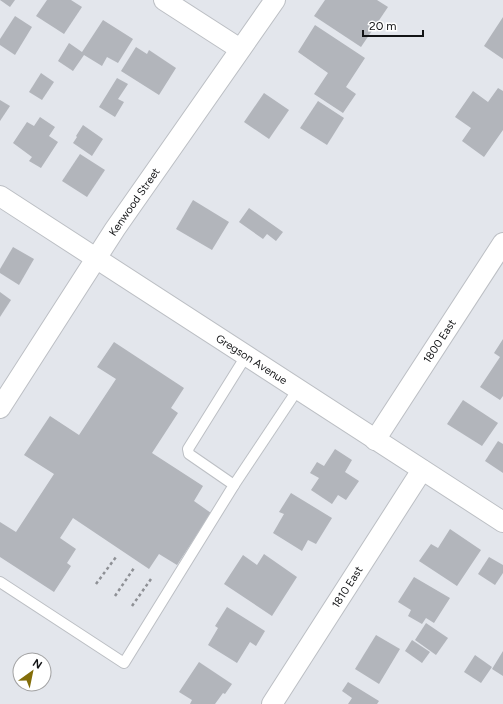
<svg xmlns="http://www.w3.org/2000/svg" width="503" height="704" font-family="Figtree,sans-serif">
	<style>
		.building { fill: #b2b5bb }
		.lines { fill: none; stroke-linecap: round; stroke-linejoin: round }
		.service-casing { stroke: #bcbfc4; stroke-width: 12 }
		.minor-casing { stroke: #bcbfc4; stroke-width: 22 }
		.path { stroke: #8e9095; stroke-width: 2.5; stroke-dasharray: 3 3; stroke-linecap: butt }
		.service { stroke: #fff; stroke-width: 10 }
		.minor { stroke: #fff; stroke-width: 20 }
		.labels { text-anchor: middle; stroke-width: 4; stroke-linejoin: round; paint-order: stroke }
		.street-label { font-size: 11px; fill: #131416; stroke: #fff }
	</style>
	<rect width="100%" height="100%" fill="#e3e6ec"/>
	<!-- building -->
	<g class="building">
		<path d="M0,0H15L10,7Z"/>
		<path d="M47,0H71L82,7L64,34L36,16Z"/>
		<path d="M325,0H377L388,7L361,47L314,16Z"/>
		<path d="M15,16L32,27L15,55L0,45V39Z"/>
		<path d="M503,17V59L484,46Z"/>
		<path d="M103,20L133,39L118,63L107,57L102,66L84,55L73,71L58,61L69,43L82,52Z"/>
		<path d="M315,25L365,58L346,87L356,94L343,113L314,94L328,73L298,52Z"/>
		<path d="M136,47L147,54L149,50L176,68L159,95L121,71Z"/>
		<path d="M41,73L54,82L42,100L29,92Z"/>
		<path d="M117,78L128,84L118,99L124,102L115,117L99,107Z"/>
		<path d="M498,88L503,91V130L484,157L462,141L471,128L455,117L473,91L488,102Z"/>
		<path d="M264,93L289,110L269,139L244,122Z"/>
		<path d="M0,100L10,106L0,121Z"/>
		<path d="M318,101L344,118L327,145L300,128Z"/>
		<path d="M40,117L55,127L49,136L58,142L41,168L29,161L32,157L13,143L27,122L34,126Z"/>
		<path d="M83,125L103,139L92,156L73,143L77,137L76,136Z"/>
		<path d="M80,154L105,170L87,197L62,181Z"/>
		<path d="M193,200L229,222L212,250L176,229Z"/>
		<path d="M249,208L283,232L276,241L267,234L263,239L239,222Z"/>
		<path d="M13,247L34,259L19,285L0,273V269Z"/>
		<path d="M0,292L11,300L0,317Z"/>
		<path d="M503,339V396L500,400L480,387L500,357L494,353Z"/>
		<path d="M114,342L184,388L171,408L178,413L152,453L203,486L194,501L211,513L177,565L159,554L149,569L73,518L60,538L76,549L67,563L71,566L54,592L0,557V522L16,532L54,474L24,455L50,416L79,435L116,379L97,367Z"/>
		<path d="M463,400L498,423L482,446L447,424Z"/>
		<path d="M498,441L503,444V473L485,461Z"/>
		<path d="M335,449L352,460L345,472L359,481L346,500L338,495L332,504L311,490L319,478L310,473L317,462L324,466Z"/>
		<path d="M291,493L332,518L316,544L308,540L302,551L273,533L284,514L279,512Z"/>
		<path d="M450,529L481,550L457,586L419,561L431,544L438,548Z"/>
		<path d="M264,554L297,577L272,616L224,584L243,555L257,565Z"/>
		<path d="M489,557L503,565V573L495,585L478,574Z"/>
		<path d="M414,577L450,598L434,623L426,618L422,624L408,616L411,610L398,602Z"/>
		<path d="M227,607L265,631L256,646L250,642L237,663L208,645L218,628L215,626Z"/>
		<path d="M426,623L448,638L436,655L415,640Z"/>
		<path d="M376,635L400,649L379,684L355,669Z"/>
		<path d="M412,640L430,652L422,663L405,651Z"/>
		<path d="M503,651V676L492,669Z"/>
		<path d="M475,655L492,667L481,683L464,672Z"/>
		<path d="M199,662L232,684L225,694L223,693L215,704H190L192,700L179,692Z"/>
		<path d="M348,682L379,701L377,704H348L352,698L342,691Z"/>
	</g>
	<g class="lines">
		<!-- service casing -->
		<g class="service-casing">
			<g id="service">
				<path d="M234,485L298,389"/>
				<path d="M0,582L124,663L234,485L189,454L188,449L246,356"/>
			</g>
		</g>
		<!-- minor casing -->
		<g class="minor-casing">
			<g id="minor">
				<path d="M164,0L240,49"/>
				<path id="s1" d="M0,196L503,522"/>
				<path id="s2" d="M0,408L115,229L275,0"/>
				<path id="s3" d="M375,440L503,243"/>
				<path id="s4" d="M272,704L422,470"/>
			</g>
		</g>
		<!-- path -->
		<g class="path">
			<path d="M96,584L116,557"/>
			<path d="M115,596L134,568"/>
			<path d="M132,606L151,579"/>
		</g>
		<!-- service -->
		<use href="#service" class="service"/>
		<!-- minor -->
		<use href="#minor" class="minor"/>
	</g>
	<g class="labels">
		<!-- street labels -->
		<g class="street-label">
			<text dy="4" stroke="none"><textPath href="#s2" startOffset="246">Kenwood Street</textPath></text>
			<text dy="4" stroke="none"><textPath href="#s3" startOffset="118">1800 East</textPath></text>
			<text dy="4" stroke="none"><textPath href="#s1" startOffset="300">Gregson Avenue</textPath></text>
			<text dy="4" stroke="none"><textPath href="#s4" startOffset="139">1810 East</textPath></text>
		</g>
	</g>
	<!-- north arrow -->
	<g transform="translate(32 672) rotate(33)"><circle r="19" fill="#ffffff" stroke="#a1a1a2"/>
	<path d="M0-3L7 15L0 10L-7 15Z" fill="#836d09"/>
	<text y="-6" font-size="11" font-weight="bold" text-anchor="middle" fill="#131416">N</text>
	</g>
	<!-- scale -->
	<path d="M363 30v6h60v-6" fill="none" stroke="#131416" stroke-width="2"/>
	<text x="369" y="30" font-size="12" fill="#131416" stroke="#ffffff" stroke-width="3" paint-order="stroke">20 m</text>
</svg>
